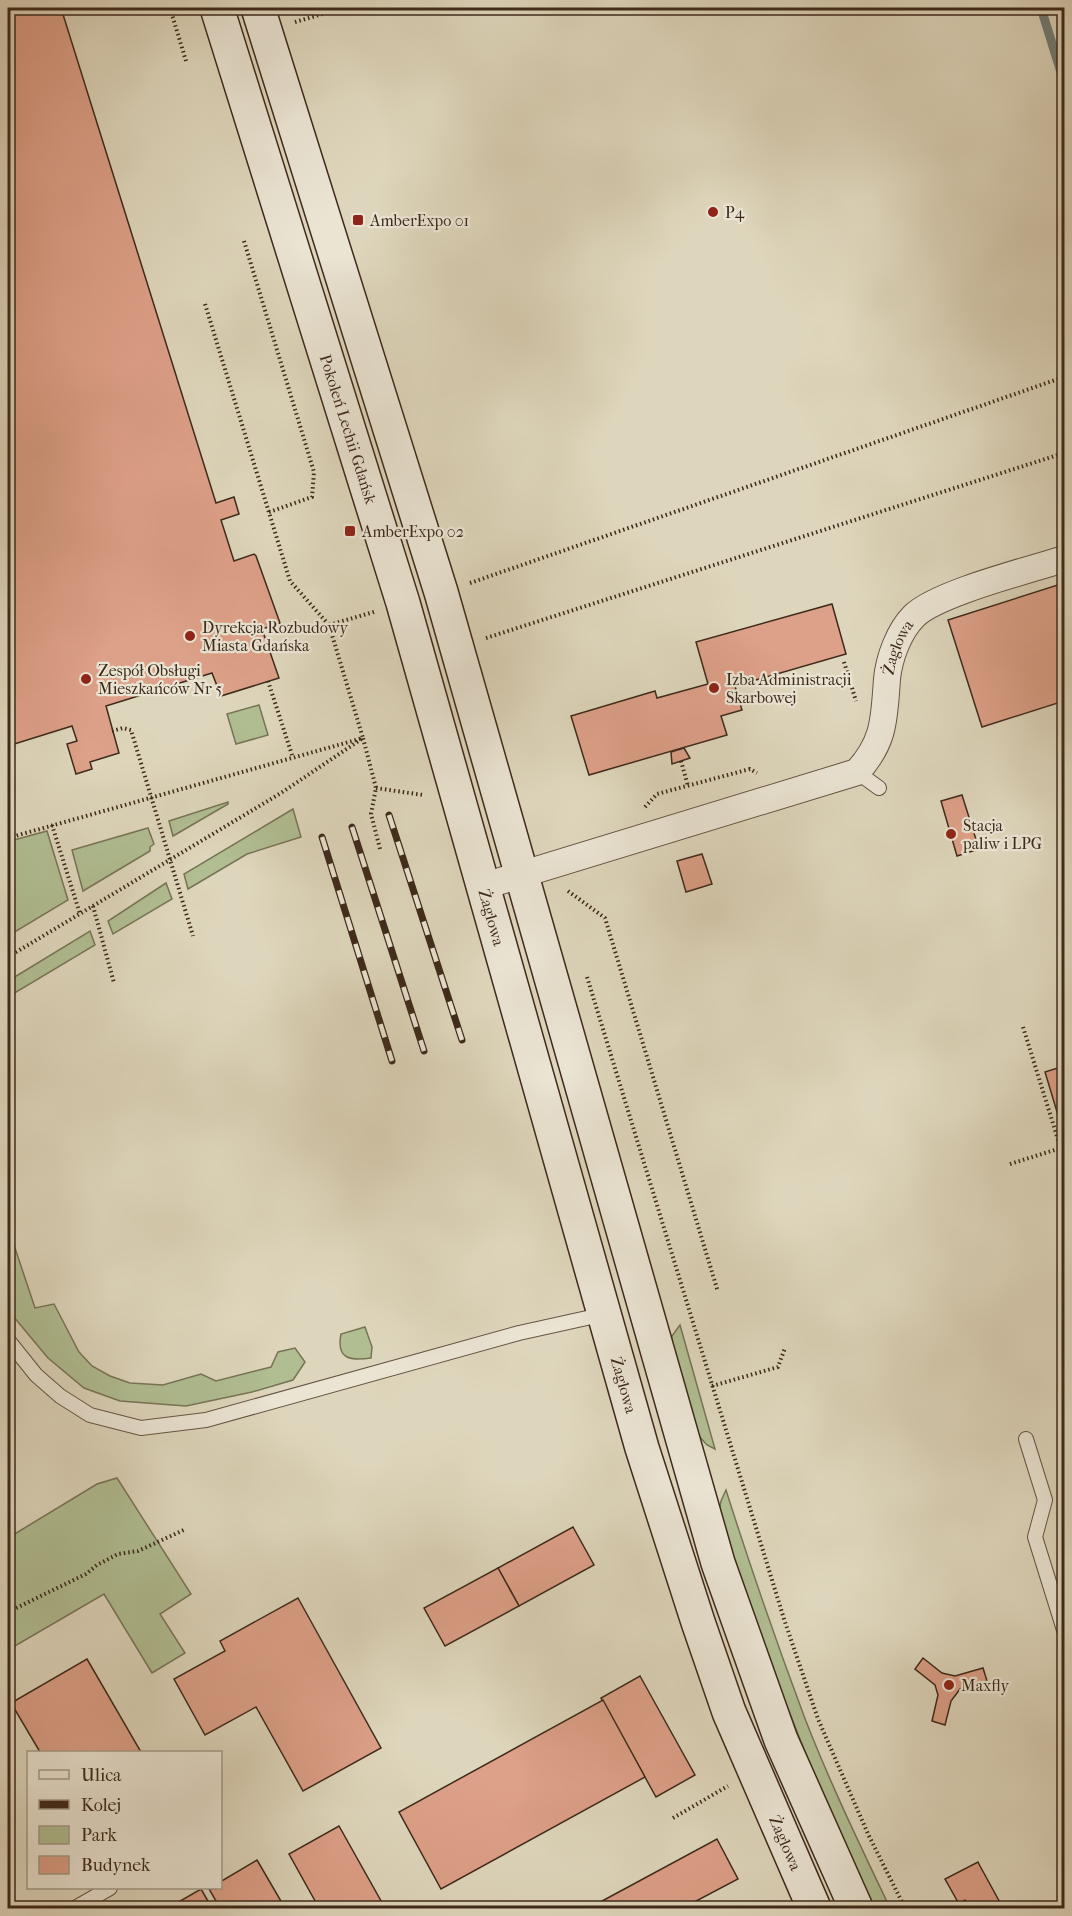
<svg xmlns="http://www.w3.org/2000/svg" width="1072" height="1916" font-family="'IM FELL French Canon',serif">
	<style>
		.green { fill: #b0be92; stroke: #777456; stroke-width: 1.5 }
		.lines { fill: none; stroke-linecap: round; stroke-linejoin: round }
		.stream { stroke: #727f79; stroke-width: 9 }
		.building { fill: #dda088; stroke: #3e2a1b; stroke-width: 1.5 }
		.lane-casing { stroke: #665543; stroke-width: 16 }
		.street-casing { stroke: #665543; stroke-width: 28 }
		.secondary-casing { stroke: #3e2a1b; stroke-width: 36 }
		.path { stroke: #3e2a1b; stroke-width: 4; stroke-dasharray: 1.5 3; stroke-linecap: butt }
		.lane { stroke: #eae4d3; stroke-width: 14 }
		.street { stroke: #eae4d3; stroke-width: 26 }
		.secondary { stroke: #eae4d3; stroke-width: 33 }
		.rail-casing { stroke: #3e2a1b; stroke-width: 7 }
		.rail { stroke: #eae4d3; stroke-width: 4.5; stroke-dasharray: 14; stroke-linecap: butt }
		.poi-dot { fill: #8f2418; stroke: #eae4d3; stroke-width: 2 }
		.labels { text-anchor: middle; stroke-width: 4.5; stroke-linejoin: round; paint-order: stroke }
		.poi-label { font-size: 16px; fill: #3e2a1b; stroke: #eae4d3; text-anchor: start }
		.street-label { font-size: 16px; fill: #3e2a1b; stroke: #eae4d3 }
	</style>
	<rect width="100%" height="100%" fill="#ded6bc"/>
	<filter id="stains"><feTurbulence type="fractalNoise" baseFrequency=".00333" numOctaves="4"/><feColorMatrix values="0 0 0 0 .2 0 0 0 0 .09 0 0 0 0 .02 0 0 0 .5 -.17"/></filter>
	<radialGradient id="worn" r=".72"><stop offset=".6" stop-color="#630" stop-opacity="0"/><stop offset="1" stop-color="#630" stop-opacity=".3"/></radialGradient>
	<!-- green -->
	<g class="green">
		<path d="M259,705L268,735L236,744L227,714Z"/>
		<path d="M228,802V804L173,836L169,821Z"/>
		<path d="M293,809L301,837L247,854L188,889L184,874Z"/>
		<path d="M148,828L154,844L150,847V851L83,891L72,850Z"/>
		<path d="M47,831L68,900L8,936V850L11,849L10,841Z"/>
		<path d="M166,883L172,899L113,934L108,921Z"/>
		<path d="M90,931L95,945L8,997V981Z"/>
		<path d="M8,1227L35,1308L54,1304L79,1352L92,1366L110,1376L130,1383L163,1385L201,1374L216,1381L271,1367L278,1352L295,1348L305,1362L293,1380L252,1392L186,1406L120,1401L84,1388L48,1358L8,1310Z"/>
		<path d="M680,1325L715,1449L707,1445L698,1435L671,1345L672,1336Z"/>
		<path d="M365,1327L372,1347L371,1358C350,1361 336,1359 341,1334Z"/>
		<path d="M117,1478L191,1594L160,1614L185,1653L152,1673L104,1594L8,1650V1538L97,1484Z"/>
		<path d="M726,1490C750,1566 776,1641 804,1716C829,1781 860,1845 890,1908H875C813,1780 761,1648 719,1511L721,1501Z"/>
	</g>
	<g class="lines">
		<!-- stream -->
		<path class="stream" d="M1041,8L1064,82"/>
	</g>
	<!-- building -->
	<g class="building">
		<path d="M8,8H61L216,503L234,497L239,514L221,520L234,561L254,554L256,556L280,623L262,629L279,678L221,696L212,673L106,706L119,753L90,762L92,769L76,774L67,744L77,741L72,726L8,746Z"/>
		<path d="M1064,583V701L982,727L948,620Z"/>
		<path d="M832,604L846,654L735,686L742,710L721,716L727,735L589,775L571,716L655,691L657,698L708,684L696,642Z"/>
		<path d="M684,748L690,758L672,764L671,752Z"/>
		<path d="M962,795L979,849L957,856L941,801Z"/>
		<path d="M702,854L712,884L686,892L677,861Z"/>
		<path d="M1064,1066V1135L1045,1072Z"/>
		<path d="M573,1527L594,1565L519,1606L498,1568Z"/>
		<path d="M498,1568L519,1606L445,1646L424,1608Z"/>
		<path d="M298,1598L381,1748L303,1791L256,1707L205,1735L174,1679L225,1651L220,1641Z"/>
		<path d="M923,1658L942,1673L955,1676L983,1668L987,1681L960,1689L951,1701L945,1725L932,1721L938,1695L935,1685L915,1669Z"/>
		<path d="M87,1659L141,1752H40L11,1703Z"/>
		<path d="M640,1676L695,1775L656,1797L601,1698Z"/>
		<path d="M603,1700L645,1777L441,1889L399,1812Z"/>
		<path d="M339,1826L385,1908H319L289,1854Z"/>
		<path d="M717,1839L738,1879L683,1908H592L591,1907Z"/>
		<path d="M257,1860L285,1908H220L209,1889L220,1888V1882Z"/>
		<path d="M978,1862L980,1866L1003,1908H970L965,1900L959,1904L945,1879Z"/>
		<path d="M201,1889L212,1908H168Z"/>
	</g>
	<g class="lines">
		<!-- lane casing -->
		<g class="lane-casing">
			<g id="lane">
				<path d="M857,772L879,788"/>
				<path d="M8,1340L36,1375L60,1396L90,1415L141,1428L206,1420L519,1333L605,1314"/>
				<path d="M1026,1439L1045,1500L1035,1537L1064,1630"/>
				<path d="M75,1908L110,1888"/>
			</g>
		</g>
		<!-- street casing -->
		<g class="street-casing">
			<g id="street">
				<path id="s1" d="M484,886L857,772C885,741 884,719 887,679C889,658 899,631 914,616C937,593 1030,570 1064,559"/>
			</g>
		</g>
		<!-- secondary casing -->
		<g class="secondary-casing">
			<g id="secondary">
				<path id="s2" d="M217,8L403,603L642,1448L698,1622L729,1712L814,1908"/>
				<path d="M258,8L441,592L718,1563L781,1740L856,1908"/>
			</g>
		</g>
		<!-- path -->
		<g class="path">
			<path d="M170,8L186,61"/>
			<path d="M295,22L343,8"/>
			<path d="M244,241L314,472L312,497L269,512"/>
			<path d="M205,304L290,581L329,625"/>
			<path d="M470,583L1064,377"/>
			<path d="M486,638L1064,453"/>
			<path d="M844,662L856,701"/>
			<path d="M268,681L293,758"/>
			<path d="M112,731L123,728L131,730L193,936"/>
			<path d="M681,761L688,786"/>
			<path d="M376,788L423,795"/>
			<path d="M645,807L657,794L750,769L757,773"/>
			<path d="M52,825L80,914"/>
			<path d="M8,838L363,738L376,788L371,814L380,849"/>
			<path d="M568,891L605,918L718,1292"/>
			<path d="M93,906L114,983"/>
			<path d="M8,957L281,793L363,738L329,625L374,612"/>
			<path d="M587,977L784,1619L818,1719L868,1834L905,1908"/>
			<path d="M1023,1027L1064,1159"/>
			<path d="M1010,1164L1061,1148"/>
			<path d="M712,1386L778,1367L785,1348"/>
			<path d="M8,1612L86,1574L97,1565L118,1554L138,1551L186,1529"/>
			<path d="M673,1818L728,1786"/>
		</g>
		<!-- lane -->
		<use href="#lane" class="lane"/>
		<!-- street -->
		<use href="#street" class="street"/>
		<!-- secondary -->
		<use href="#secondary" class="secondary"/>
		<!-- rail casing -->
		<g class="rail-casing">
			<g id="rail">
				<path d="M389,815L462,1040"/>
				<path d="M352,827L424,1051"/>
				<path d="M322,837L392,1061"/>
			</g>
		</g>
		<!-- rail -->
		<use href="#rail" class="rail"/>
	</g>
	<!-- markers -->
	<g class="poi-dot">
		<circle cx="713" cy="212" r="6"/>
		<rect x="352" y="214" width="12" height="12" rx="3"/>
		<rect x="344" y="525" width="12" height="12" rx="3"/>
		<circle cx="190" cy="636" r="6"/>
		<circle cx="86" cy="679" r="6"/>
		<circle cx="714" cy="688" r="6"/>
		<circle cx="951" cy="834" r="6"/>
		<circle cx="949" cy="1685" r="6"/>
	</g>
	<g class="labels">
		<!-- poi labels -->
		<g class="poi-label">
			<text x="725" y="218">P4</text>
			<text x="370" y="226">AmberExpo 01</text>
			<text x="362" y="537">AmberExpo 02</text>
			<text x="202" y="633">Dyrekcja Rozbudowy<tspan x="202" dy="18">Miasta Gdańska</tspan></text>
			<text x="98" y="676">Zespół Obsługi<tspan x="98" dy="18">Mieszkańców Nr 5</tspan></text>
			<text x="726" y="685">Izba Administracji<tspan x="726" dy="18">Skarbowej</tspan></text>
			<text x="963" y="831">Stacja<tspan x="963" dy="18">paliw i LPG</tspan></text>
			<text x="961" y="1691">Maxfly</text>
		</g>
		<!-- street labels -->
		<g class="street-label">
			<text dy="6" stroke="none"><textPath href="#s2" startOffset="441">Pokoleń Lechii Gdańsk</textPath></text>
			<text dy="6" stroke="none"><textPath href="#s1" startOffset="524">Żaglowa</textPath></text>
			<text dy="6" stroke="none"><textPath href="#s2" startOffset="950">Żaglowa</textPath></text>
			<text dy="6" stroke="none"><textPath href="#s2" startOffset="1436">Żaglowa</textPath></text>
			<text dy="6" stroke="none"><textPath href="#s2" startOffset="1922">Żaglowa</textPath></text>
		</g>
	</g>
	<!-- margin -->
	<rect width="1072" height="1916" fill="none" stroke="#ded6bc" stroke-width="30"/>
	<rect x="9" y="9" width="1054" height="1898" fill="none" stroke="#3e2a1b" stroke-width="3"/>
	<rect x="15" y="15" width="1042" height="1886" fill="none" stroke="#3e2a1b" stroke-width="1.5"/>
	<!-- legend -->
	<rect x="27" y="1751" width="195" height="138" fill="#eae4d3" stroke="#a59a89" stroke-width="1.5"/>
	<rect x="39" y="1770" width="30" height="9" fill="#eae4d3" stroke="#a59a89" stroke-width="1.5"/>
	<text x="81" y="1781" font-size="18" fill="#3e2a1b">Ulica</text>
	<rect x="39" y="1800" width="30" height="9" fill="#3e2a1b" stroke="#a59a89" stroke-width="1.5"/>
	<text x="81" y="1811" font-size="18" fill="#3e2a1b">Kolej</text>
	<rect x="39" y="1826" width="30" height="18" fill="#b0be92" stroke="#a59a89" stroke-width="1.5"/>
	<text x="81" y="1841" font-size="18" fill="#3e2a1b">Park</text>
	<rect x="39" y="1856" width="30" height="18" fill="#dda088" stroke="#a59a89" stroke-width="1.5"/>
	<text x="81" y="1871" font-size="18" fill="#3e2a1b">Budynek</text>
	<rect width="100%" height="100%" filter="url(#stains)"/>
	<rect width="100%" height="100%" fill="url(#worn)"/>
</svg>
